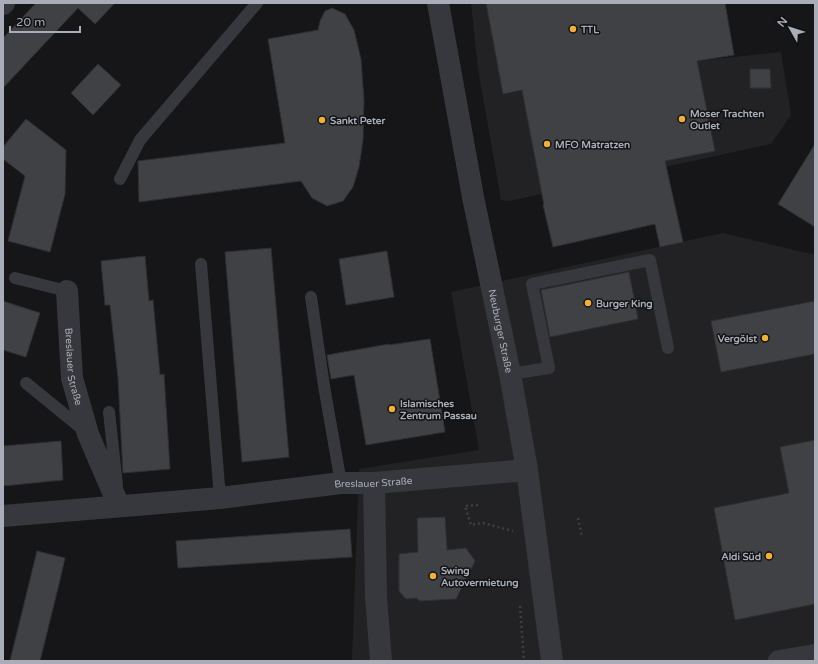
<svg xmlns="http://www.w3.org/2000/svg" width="818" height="664" font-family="'Varela Round',sans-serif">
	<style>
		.built { fill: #222225 }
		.building { fill: #404145; stroke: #303034 }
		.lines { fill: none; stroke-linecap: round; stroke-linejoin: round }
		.path { stroke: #3d3f44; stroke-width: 2.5; stroke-dasharray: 2 3; stroke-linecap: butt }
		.service { stroke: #37383d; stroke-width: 12 }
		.minor { stroke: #37383d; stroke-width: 22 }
		.tertiary { stroke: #37383d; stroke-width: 22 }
		.poi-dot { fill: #f2b134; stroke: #111113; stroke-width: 1.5 }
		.labels { text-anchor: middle; stroke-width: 3; stroke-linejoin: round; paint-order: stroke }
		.poi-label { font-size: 10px; font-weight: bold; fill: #a8adb8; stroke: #111113; text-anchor: start }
		.street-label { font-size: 10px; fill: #a8adb8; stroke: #111113 }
	</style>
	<rect width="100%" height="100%" fill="#161618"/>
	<!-- built -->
	<g class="built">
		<path d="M471,3H658L669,64L781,52L791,115L771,144L509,201L501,200L478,69Z"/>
		<path d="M723,233L815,255V661H352L359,469L479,450L451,292Z"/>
	</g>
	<!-- building -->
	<g class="building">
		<path d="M36,3H115L95,24L78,8L3,88V38Z"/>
		<path d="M486,3H725L734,55L697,61L715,151L665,161L683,242L660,247L655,224L553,247L543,205H544L522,90L503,94Z"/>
		<path d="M332,8L345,14L354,30L361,59L364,100L363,140L359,167L353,187L343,201L327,206L312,198L301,181L139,202L138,161L285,143L268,39L318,30L320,21L325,11Z"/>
		<path d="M98,64L121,85L93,115L71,93Z"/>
		<path d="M750,69H770L771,88H750Z"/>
		<path d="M26,119L66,150L65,194L50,252L8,241L25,176L3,159V147Z"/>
		<path d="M815,144V227L778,204Z"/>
		<path d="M271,248L289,457L242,462L225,252Z"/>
		<path d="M387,251L394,297L346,305L339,259Z"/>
		<path d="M145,256L149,301L153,300L160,375L164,374L170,469L123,473L118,378L110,305H105L101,261Z"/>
		<path d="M629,272L638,319L550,337L541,290Z"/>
		<path d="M3,301L40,313L26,357L3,350Z"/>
		<path d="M815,301V354L721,372L711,321Z"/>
		<path d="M430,339L445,432L366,445L354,375L331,379L327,355L389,344V345Z"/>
		<path d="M815,440V604L735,620L714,508L789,493L780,447Z"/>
		<path d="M61,441L63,480L3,486V446Z"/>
		<path d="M445,517L447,550L466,548L475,561L456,599L420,601L416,598L406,599L399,591V554L418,552L417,518Z"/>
		<path d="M350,529L352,557L178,568L176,541Z"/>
		<path d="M37,551L65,558L60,580L40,661H10Z"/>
	</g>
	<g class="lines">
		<!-- path -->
		<g class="path">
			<path d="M478,505L465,506L471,525L483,523L513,531"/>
			<path d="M578,518L582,537"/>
			<path d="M520,606L524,661"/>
		</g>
		<!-- service -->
		<g class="service">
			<path d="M120,179L140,140L257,3"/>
			<path d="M201,264L220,498"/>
			<path d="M15,278L67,291"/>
			<path d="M311,297L324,386L341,483"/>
			<path d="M510,374L549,368L532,284L650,260L668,348"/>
			<path d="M26,383L86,432"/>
			<path d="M109,412L117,485"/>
		</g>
		<!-- minor -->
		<g class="minor">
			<path d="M3,4L4,3"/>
			<path id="s1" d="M67,291L72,378L88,434L119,506"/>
			<path d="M374,483L376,597L381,661"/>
			<path id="s2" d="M3,516L220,498L341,483H374L527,470"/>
			<path d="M779,661L815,655"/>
		</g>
		<!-- tertiary -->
		<path class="tertiary" id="s3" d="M438,3L473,197L510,374L527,470L552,661"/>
	</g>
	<!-- markers -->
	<g class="poi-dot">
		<circle cx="573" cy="29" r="4"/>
		<circle cx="682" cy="119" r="4"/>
		<circle cx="322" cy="120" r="4"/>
		<circle cx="547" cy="144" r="4"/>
		<circle cx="588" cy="303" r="4"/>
		<circle cx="765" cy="338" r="4"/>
		<circle cx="392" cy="409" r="4"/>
		<circle cx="769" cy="556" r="4"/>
		<circle cx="433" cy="576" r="4"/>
	</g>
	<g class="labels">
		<!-- poi labels -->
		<g class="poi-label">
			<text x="581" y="33">TTL</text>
			<text x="690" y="117">Moser Trachten<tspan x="690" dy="12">Outlet</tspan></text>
			<text x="330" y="124">Sankt Peter</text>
			<text x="555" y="148">MFO Matratzen</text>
			<text x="596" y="307">Burger King</text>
			<text x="757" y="342" text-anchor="end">Vergölst</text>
			<text x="400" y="407">Islamisches<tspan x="400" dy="12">Zentrum Passau</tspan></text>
			<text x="761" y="560" text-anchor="end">Aldi Süd</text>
			<text x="441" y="574">Swing<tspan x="441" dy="12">Autovermietung</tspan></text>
		</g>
		<!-- street labels -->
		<g class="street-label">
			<text dy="4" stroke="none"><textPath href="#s3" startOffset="334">Neuburger Straße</textPath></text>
			<text dy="4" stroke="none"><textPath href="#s1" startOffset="76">Breslauer Straße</textPath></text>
			<text dy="4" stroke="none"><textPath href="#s2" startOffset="372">Breslauer Straße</textPath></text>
		</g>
	</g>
	<!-- border -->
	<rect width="818" height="664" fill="none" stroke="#a8adb8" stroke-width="8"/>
	<!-- north arrow -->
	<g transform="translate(790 28) rotate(309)" stroke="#111113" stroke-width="3" paint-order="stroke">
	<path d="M0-3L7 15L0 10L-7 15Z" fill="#a8adb8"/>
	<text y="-6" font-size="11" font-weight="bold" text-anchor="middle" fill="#a8adb8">N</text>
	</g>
	<!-- scale -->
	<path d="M10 26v6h70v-6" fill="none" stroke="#a8adb8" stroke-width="2"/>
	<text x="16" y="26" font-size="12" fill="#a8adb8" stroke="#111113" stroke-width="3" paint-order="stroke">20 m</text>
</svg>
